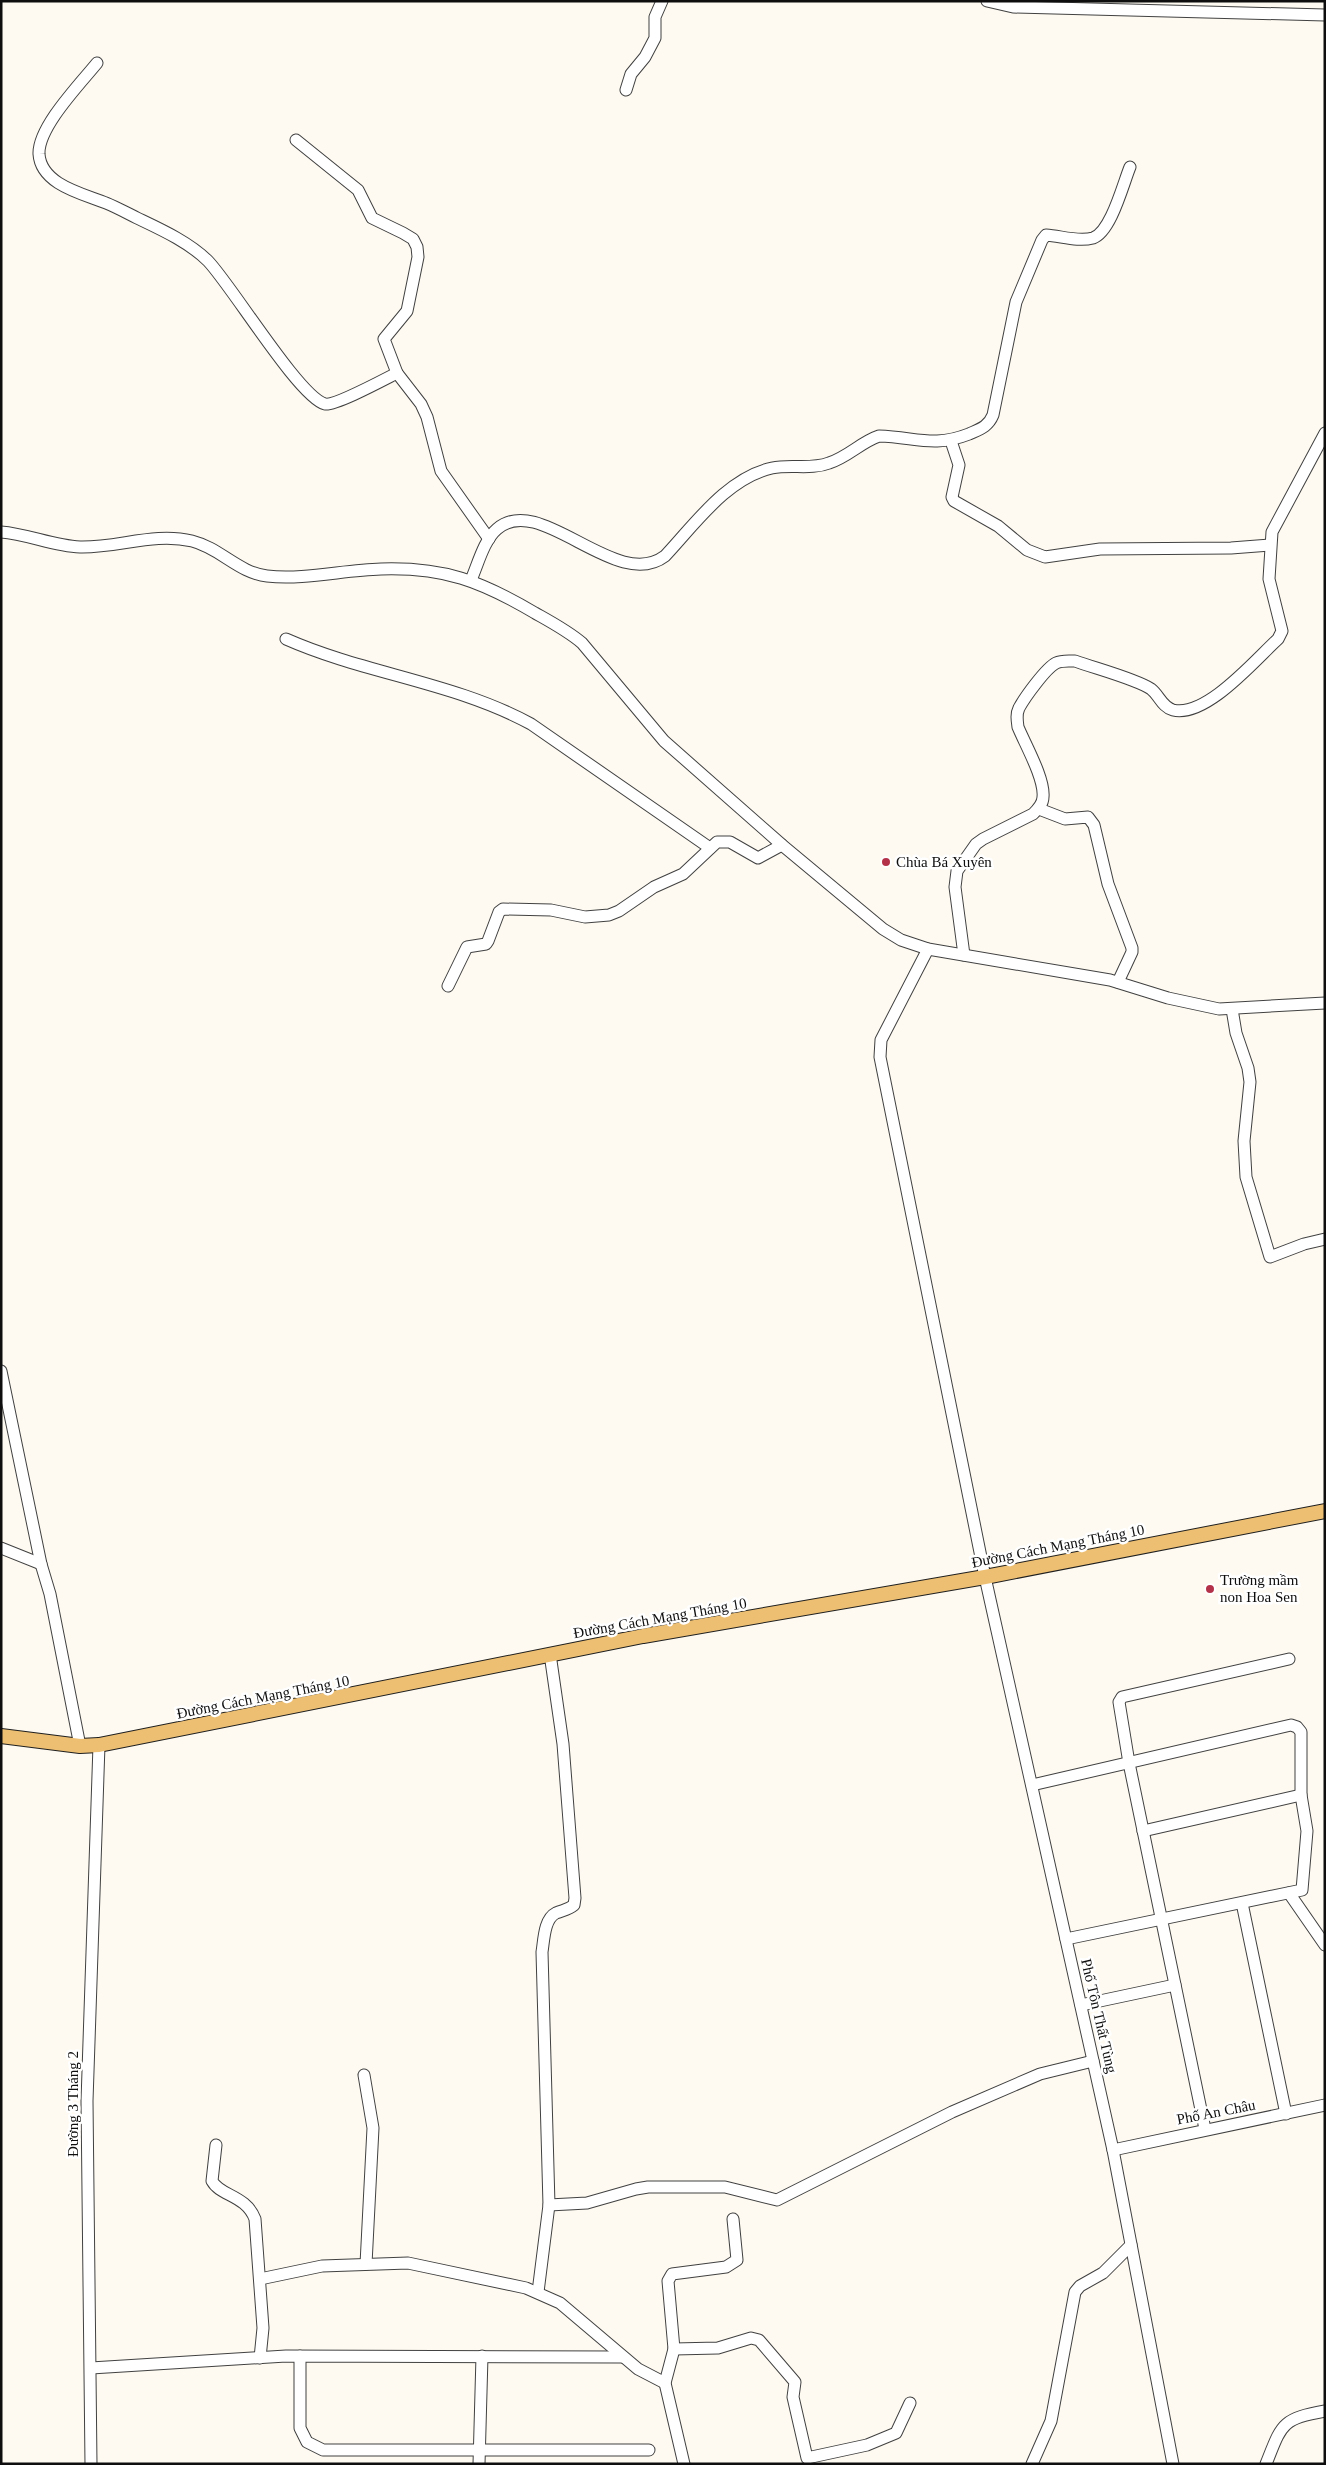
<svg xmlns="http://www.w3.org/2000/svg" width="1326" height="2465" font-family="Georgia,serif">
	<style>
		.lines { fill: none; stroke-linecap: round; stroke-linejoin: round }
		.minor-casing { stroke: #414141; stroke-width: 13 }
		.major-casing { stroke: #1f1f1f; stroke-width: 16 }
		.minor { stroke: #fff; stroke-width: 11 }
		.major { stroke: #edbf72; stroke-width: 14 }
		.poi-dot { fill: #b33249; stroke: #fff; stroke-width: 2 }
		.labels { text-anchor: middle; stroke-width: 5; stroke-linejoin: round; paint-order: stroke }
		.poi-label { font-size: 15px; fill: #0e0e0e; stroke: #fff; text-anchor: start }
		.street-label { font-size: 15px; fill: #0e0e0e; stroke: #fff }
	</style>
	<rect width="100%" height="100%" fill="#fefaf1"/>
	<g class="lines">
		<!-- minor casing -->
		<g class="minor-casing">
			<g id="minor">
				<path d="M987,1L1013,7L1325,15"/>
				<path d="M97,63C80,84 38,127 39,154C41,185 84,194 106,203C116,207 127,213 137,218C160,229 189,242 208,261C232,286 299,397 325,404C335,406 385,379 397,373"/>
				<path d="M626,90L631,74L645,57L655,38V17L662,1"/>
				<path d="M296,140L358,190L372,218L403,233L413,239L417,247L418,257L407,311L384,339L397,373L421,404L427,417L441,471L489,539"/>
				<path d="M951,441L959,465L952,497L954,501L998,526L1027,550L1045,557L1100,549L1231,548L1270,545"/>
				<path d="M1,532C28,534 53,546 80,547C118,548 154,532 192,541C220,548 239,573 267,576C305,580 343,570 381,569C444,567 481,581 535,613C551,622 568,631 582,643L664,741L782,845L883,929L901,940L928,949L1110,980L1168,998L1219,1009L1325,1003"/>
				<path d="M471,580C478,564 484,540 497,529C540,491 616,593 665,556C695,524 727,478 772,468C791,464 811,470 829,463C848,457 861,442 879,436C916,437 933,448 969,434C980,429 988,427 993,415L1016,302L1042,240L1046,235C1061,236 1078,242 1093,238C1111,232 1123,184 1130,167"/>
				<path d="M286,639C365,674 454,682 531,724L710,848"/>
				<path d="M1039,809L1065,819L1088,817L1094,825L1108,884L1132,948V952L1118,982"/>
				<path d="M928,949L881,1040L880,1057L985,1577L1113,2150L1173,2464"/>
				<path d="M964,955L955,887L957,871L976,844L983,839L1033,814C1038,809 1043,804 1043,797C1045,779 1025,744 1018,727C1017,720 1016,714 1019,708C1025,697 1046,668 1056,663C1062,660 1069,661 1075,661C1094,668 1136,679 1151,689C1159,695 1162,707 1173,710C1206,718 1255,660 1278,639L1282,631L1269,579L1272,532L1325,433"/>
				<path d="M448,986L467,947L486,944L488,941L499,912L503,909L551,910L585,917L609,915L619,911L654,887L683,874L717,842H730L758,858L782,845"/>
				<path d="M1232,1009L1236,1033L1248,1068L1250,1082L1244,1141L1246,1177L1270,1257L1304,1244L1325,1239"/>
				<path d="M1,1371L41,1564L50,1594L80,1746"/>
				<path d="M1,1548L41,1564"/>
				<path d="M1032,1785L1291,1725L1297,1727L1301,1732V1795L1307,1831L1302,1890L1066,1939"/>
				<path d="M1143,1831L1301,1795"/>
				<path d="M1289,1893L1325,1945"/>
				<path d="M1242,1903L1286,2114"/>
				<path d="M1081,2005L1175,1985"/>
				<path d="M364,2075L373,2128L366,2264"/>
				<path d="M1205,2129L1129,1763L1119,1702L1122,1697L1289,1659"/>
				<path d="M216,2145L212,2181C220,2196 246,2195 255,2219L263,2328L260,2358"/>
				<path d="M1113,2150L1325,2105"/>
				<path d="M549,2205L587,2203L636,2189L648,2187H725L777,2200L952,2112L1040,2074L1093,2061"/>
				<path d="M260,2279L322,2266L408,2263L526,2288L560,2303L638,2369L665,2383"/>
				<path d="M538,2292L549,2205L542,1952C544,1940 544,1919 556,1913C563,1910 568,1910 574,1905L575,1898L563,1744L550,1654"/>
				<path d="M674,2349L718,2348L751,2338L759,2340L795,2382L793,2397L807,2458L867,2445L896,2433L910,2403"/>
				<path d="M300,2356V2428L307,2442L323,2450H649"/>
				<path d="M91,2368L286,2356L623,2357"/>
				<path d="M91,2464L87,2101L99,1745"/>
				<path d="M479,2464L482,2356"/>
				<path d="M684,2464L665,2383L674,2349L668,2281L672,2274L726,2267L737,2260L733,2219"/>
				<path d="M1032,2464L1051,2421L1075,2292L1080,2286L1103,2273L1131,2245"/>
				<path d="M1266,2464C1282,2424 1281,2419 1325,2411"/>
			</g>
		</g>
		<!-- major casing -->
		<g class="major-casing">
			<path id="major" d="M1,1736L80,1746L99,1745L643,1636L985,1577L1325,1511"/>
		</g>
		<!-- minor -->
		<use href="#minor" class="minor"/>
		<!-- major -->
		<use href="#major" class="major"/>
	</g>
	<!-- markers -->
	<g class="poi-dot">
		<circle cx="886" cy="862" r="5"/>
		<circle cx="1210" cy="1589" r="5"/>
	</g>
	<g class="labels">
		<!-- poi labels -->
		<g class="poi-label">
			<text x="896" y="867">Chùa Bá Xuyên</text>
			<text x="1220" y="1585">Trường mầm<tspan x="1220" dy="17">non Hoa Sen</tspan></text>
		</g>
		<!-- street labels -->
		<g class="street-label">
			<text transform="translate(1058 1546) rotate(-11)" y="5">Đường Cách Mạng Tháng 10</text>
			<text transform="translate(660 1618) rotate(-10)" y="5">Đường Cách Mạng Tháng 10</text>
			<text transform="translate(263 1697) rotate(-11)" y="5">Đường Cách Mạng Tháng 10</text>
			<text transform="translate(1099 2016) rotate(77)" y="5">Phố Tôn Thất Tùng</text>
			<text transform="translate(73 2104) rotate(-90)" y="5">Đường 3 Tháng 2</text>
			<text transform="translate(1216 2112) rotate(-11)" y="5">Phố An Châu</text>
		</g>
	</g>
	<!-- border -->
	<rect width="1326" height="2465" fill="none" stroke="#0e0e0e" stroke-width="5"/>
</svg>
